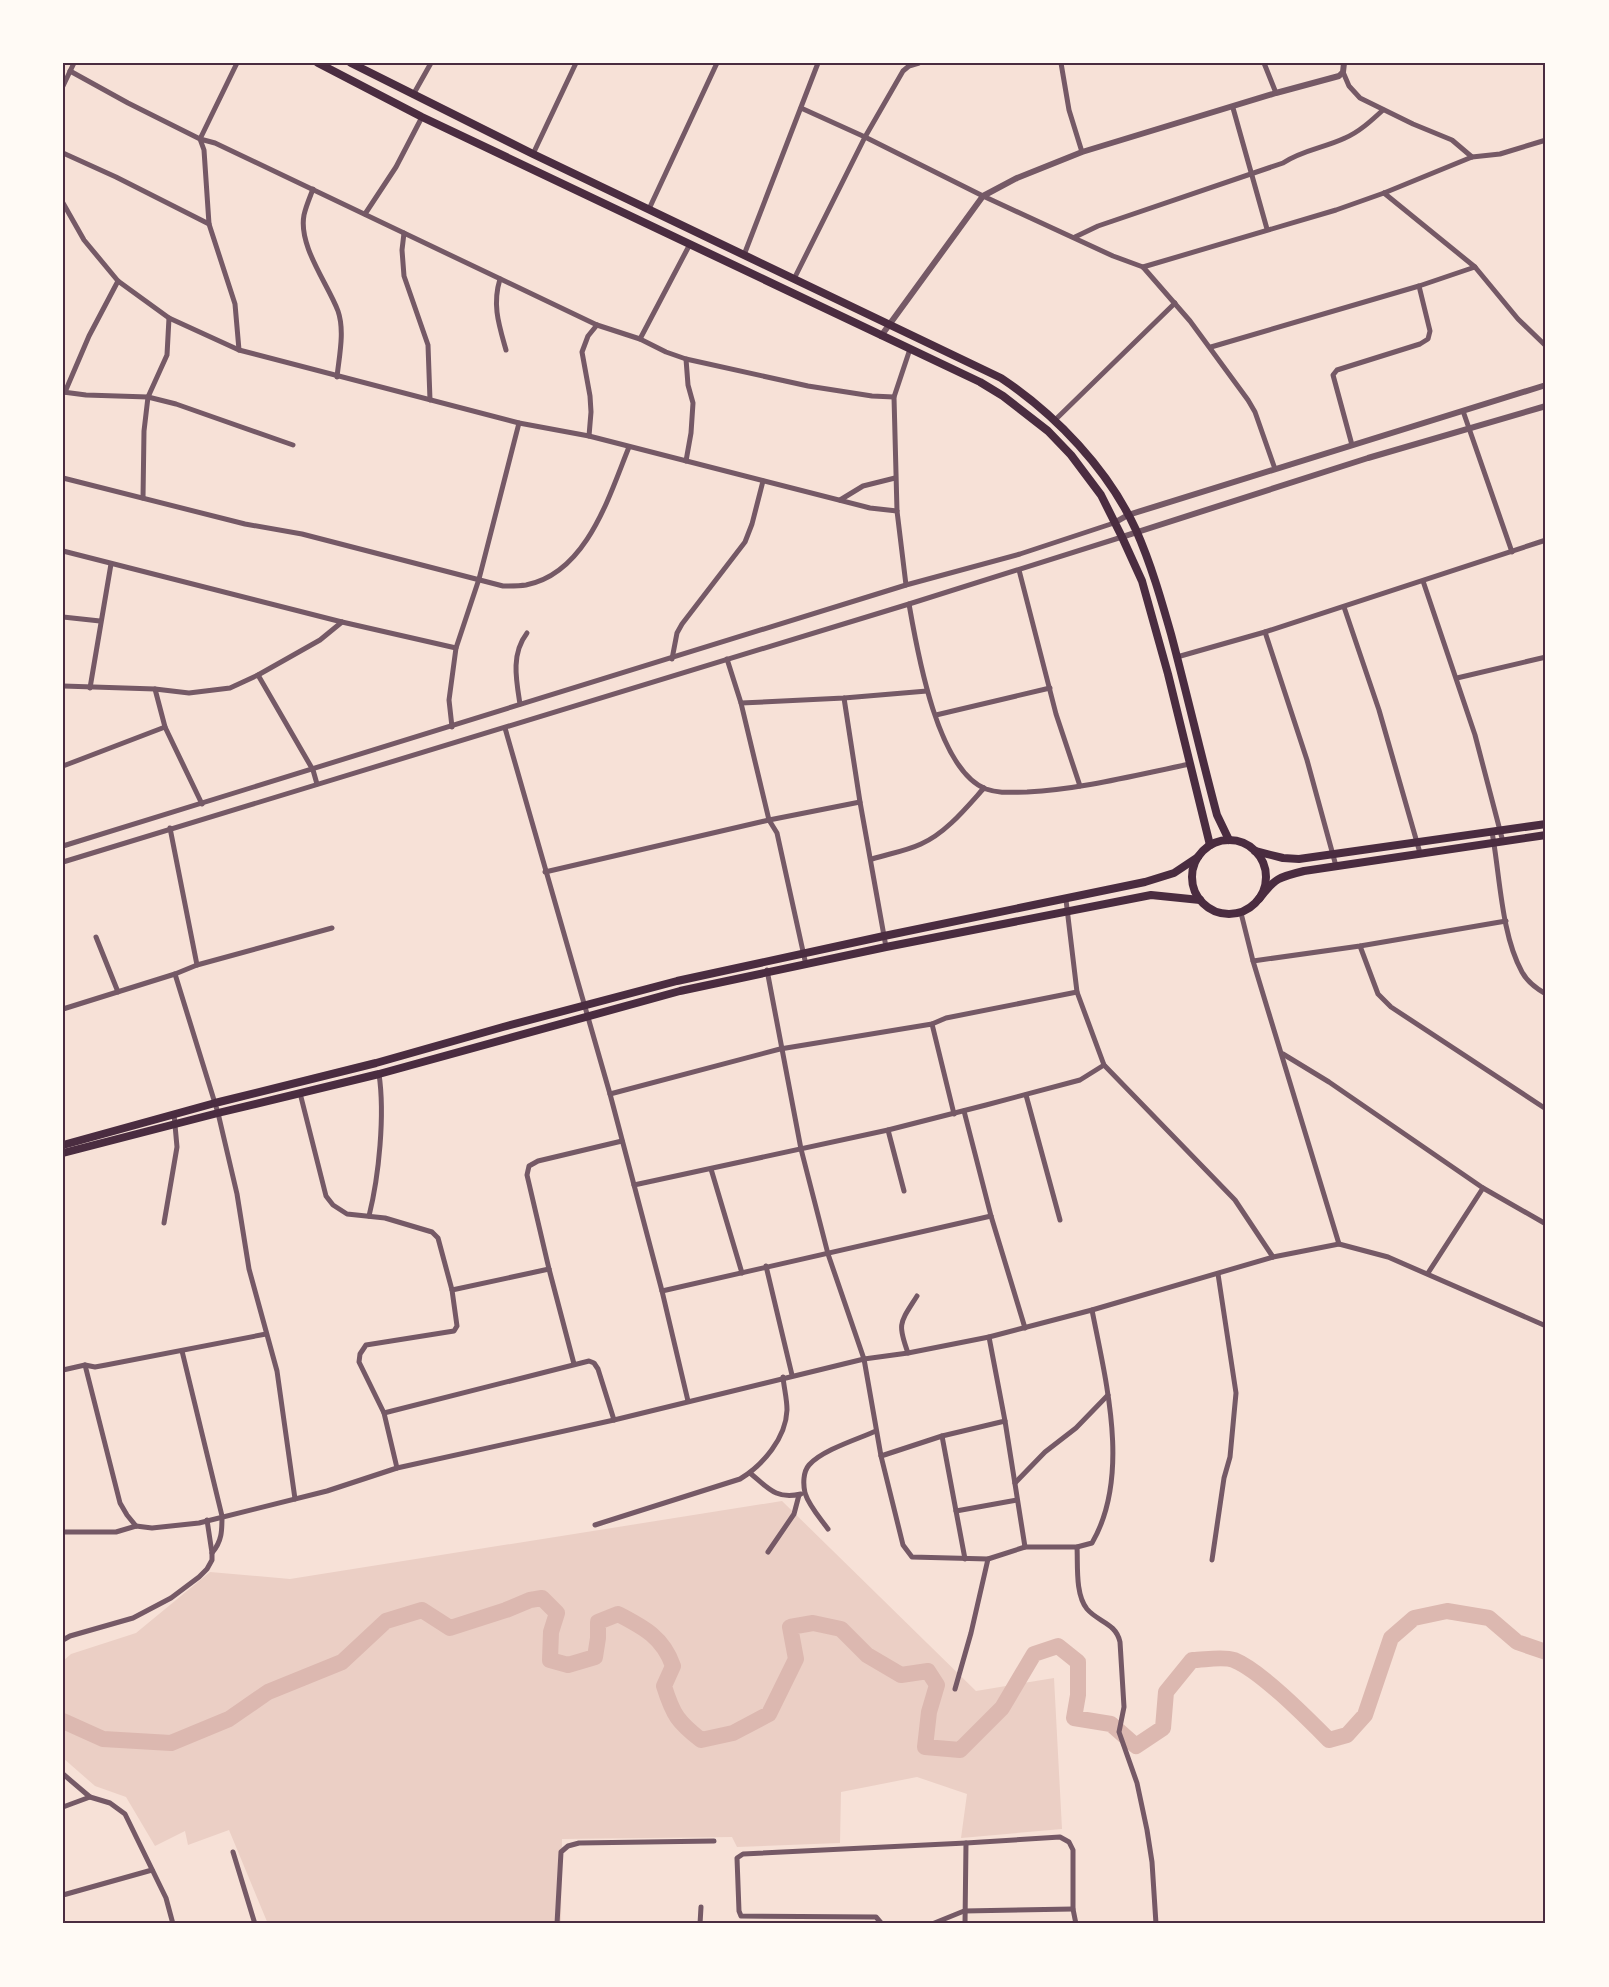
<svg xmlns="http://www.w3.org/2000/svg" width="1609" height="1987" font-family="Overpass,sans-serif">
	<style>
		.green { fill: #ebcfc5 }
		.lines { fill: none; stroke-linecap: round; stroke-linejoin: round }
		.river { stroke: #dcb8b0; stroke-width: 16 }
		.minor { stroke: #755966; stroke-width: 5 }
		.tertiary { stroke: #755966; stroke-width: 6 }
		.primary { stroke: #4a2c40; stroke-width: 8 }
		.neatline { fill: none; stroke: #4a2c40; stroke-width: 2 }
	</style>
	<rect width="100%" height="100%" fill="#f7e1d7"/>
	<!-- green -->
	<path class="green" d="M782,1501L976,1691L1054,1678L1062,1829L961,1838L967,1794L917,1777L841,1792L840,1843L737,1847L732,1837L562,1839L561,1924H268L229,1830L188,1845L185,1831L155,1846L126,1797L95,1786L63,1758V1661L71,1654L136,1633L210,1572L290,1579Z"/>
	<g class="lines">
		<!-- river -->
		<path class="river" d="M63,1721L103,1739L171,1743L229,1719L268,1692L342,1662L386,1621L422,1610L450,1628L506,1610L530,1600L542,1598L557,1613L551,1632L550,1660L568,1665L595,1657L598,1638V1622L618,1614C643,1627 663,1637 673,1666L664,1686C673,1715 678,1722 701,1740L733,1733L769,1714L796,1659L790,1627L813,1623L841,1629L867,1655L901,1675L928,1671L937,1685L929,1712L925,1747L960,1750L1002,1708L1034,1654L1058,1646L1078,1662V1695L1074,1718L1111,1724L1136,1746L1163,1728L1166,1692L1192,1660C1204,1660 1223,1656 1234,1660C1261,1671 1307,1718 1329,1740L1347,1735L1365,1715L1391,1638L1414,1618L1447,1611L1489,1618L1517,1642L1546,1652"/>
		<!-- minor -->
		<g class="minor">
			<path d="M237,63L200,139L204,150L209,224L235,304L239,350"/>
			<path d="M1061,63L1069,110L1082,152"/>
			<path d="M1264,63L1276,93"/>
			<path d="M70,71L128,103L200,139L215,143L597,325L640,339L666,352L686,359L808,386L872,396L894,397"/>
			<path d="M1343,72L1349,86L1360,98L1413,124L1452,140L1472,157"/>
			<path d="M63,86L74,63"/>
			<path d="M413,95L431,63"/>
			<path d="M801,108L865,137L983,196L1113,256L1143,267L1190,321L1248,400L1255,412L1275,469"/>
			<path d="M1233,108L1267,229"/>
			<path d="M63,153L116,177L209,224"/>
			<path d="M533,154L576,63"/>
			<path d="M313,189C310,197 306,206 304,215C298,246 328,284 338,311C345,331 339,357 337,377"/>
			<path d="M1384,193L1475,267L1518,319L1546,346"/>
			<path d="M63,203L84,240L118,281L169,318L239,350L519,423L589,436L870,508L897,511"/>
			<path d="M649,209L717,63"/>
			<path d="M365,214L396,167L422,117"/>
			<path d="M404,233L402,250L404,276L428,345L430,400"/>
			<path d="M1075,237L1098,226L1283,163C1302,150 1324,148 1345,138C1359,132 1371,121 1383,110"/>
			<path d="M744,255L818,63"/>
			<path d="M1143,267L1336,210L1384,193L1472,157L1500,154L1546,140"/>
			<path d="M500,279C492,305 499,325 506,350"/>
			<path d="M794,279L865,137L903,71L909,66L919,63"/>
			<path d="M640,339L690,244"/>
			<path d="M1211,347L1419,286L1475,267"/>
			<path d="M63,392L86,395L148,397L176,404L293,445"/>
			<path d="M65,392L89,336L118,281"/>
			<path d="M1463,411L1512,552"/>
			<path d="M1054,421L1175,303"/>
			<path d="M589,436L591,412L590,396L582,352L588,336L597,325"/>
			<path d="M1352,445L1333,375L1337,370L1420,344L1428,339L1430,331L1419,286"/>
			<path d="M686,461L691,433L693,403L688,385L686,359"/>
			<path d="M63,478L245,524L302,534L503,586C511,586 519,586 526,585C587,573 609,496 629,447"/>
			<path d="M143,498L144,431L148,397L167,355L169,318"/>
			<path d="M840,500L863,486L895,478"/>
			<path d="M63,551L342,622L456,648"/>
			<path d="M1019,570L1056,714L1080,786"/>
			<path d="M1423,581L1475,735L1503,842"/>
			<path d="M906,585L897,511L894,397L910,349"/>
			<path d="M909,604C917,650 937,770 986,789C1000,794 1013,792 1027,792C1082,789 1136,775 1190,764"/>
			<path d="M1344,607L1379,710L1420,853"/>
			<path d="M63,617L100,621"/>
			<path d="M1265,632L1307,760L1336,866"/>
			<path d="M1177,657L1265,632L1546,540"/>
			<path d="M672,659L677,633L682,624L745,542L752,524L763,481"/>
			<path d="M727,659L741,703L769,820L777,833L806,965"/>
			<path d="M258,675L313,770L317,784"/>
			<path d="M1457,678L1546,657"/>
			<path d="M63,686L155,689L189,693L230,688L258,675L320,640L342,622"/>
			<path d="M90,688L111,564"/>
			<path d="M155,689L165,727L202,804"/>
			<path d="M844,698L860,802L886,947"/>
			<path d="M741,703L844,698L927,691"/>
			<path d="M520,704C516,679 511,654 527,633"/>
			<path d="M936,715L1050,688"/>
			<path d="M452,727L449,700L456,648L479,579L519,423"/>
			<path d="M505,728L610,1094L662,1291L688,1401"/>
			<path d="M63,766L165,727"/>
			<path d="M170,828L197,965"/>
			<path d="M1492,832C1500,875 1501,934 1522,972C1527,981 1537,989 1546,994"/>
			<path d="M63,846L906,585L1020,554L1114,523"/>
			<path d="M872,859C888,854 906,851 921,844C946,833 966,808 984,788"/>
			<path d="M63,862L909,604L1122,537"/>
			<path d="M545,872L769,820L860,802"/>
			<path d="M1066,900L1077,992L1104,1065L1235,1200L1273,1257"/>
			<path d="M1241,913L1253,961L1339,1244"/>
			<path d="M96,937L118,992"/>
			<path d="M1360,946L1378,994L1391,1007L1546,1109"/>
			<path d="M1253,961L1360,946L1506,921"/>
			<path d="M767,970L801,1149L828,1254L864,1359L881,1456L903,1545L912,1557L988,1559L1025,1547H1077L1092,1543C1131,1476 1106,1382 1092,1310"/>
			<path d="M175,974L218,1113L237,1194L249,1269L277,1371L295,1499"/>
			<path d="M63,1009L175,974L197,965L332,928"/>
			<path d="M932,1024L954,1114"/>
			<path d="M1283,1054L1329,1082L1483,1188L1546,1224"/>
			<path d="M300,1093L326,1196L333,1205L347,1214L385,1218L432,1232L438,1238L452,1290L457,1326L454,1331L366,1345L360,1354L359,1362L384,1413L397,1468L614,1420L864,1359L908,1353L989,1337L1092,1310L1273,1257L1339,1244L1388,1257L1546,1326"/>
			<path d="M610,1094L780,1049L932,1024L946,1018L1077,992"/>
			<path d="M1026,1095L1060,1220"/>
			<path d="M964,1111L991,1216L1025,1328"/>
			<path d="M888,1130L904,1191"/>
			<path d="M711,1169L742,1273"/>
			<path d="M634,1185L888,1130L986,1105L1080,1080L1104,1065"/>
			<path d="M369,1216C379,1176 385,1115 379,1074"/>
			<path d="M164,1223L177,1147L174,1114"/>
			<path d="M766,1266L792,1375"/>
			<path d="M1428,1273L1483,1188"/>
			<path d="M452,1290L549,1269"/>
			<path d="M662,1291L991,1216"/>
			<path d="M182,1351L222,1516C222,1531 222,1541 212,1553"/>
			<path d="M908,1353C897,1323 900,1323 917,1296"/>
			<path d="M574,1364L549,1269L527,1175L529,1166L538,1161L622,1141"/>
			<path d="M85,1365L120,1503L127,1515L136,1526"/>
			<path d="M63,1370L85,1365L95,1367L106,1365L266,1334"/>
			<path d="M384,1413L589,1361L594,1363L598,1369L614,1420"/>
			<path d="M1005,1421L1025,1547"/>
			<path d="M942,1436L965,1559"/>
			<path d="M881,1456L942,1436L1005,1421L989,1337"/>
			<path d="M750,1473C768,1488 776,1500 801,1494"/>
			<path d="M1015,1483L1045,1452L1076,1428L1108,1395"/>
			<path d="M956,1511L1017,1500"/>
			<path d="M595,1525L740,1479C763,1465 786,1438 787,1410C787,1399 784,1388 783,1377"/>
			<path d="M828,1529C820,1518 809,1506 805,1493C803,1484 803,1472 809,1465C822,1450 858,1439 876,1431"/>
			<path d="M63,1532H116L136,1526L152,1528L199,1523L327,1491L397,1468"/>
			<path d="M1077,1547C1078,1565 1075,1594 1087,1609C1098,1622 1116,1623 1120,1642L1124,1707L1119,1732L1137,1783L1147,1830L1152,1862L1156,1924"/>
			<path d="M768,1552L794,1514L799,1495"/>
			<path d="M1212,1560L1224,1478L1230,1457L1236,1393L1218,1274"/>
			<path d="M63,1640L70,1636L133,1618L171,1598L199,1577L207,1569L212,1560V1553L207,1520"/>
			<path d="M955,1689L971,1633L988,1559"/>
			<path d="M63,1774L90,1797"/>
			<path d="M63,1807L90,1797L110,1803L125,1814L166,1898L173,1924"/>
			<path d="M233,1852L255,1924"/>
			<path d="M63,1895L152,1870"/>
			<path d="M557,1924L561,1852L568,1846L579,1843L714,1841"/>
			<path d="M700,1924L701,1907"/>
			<path d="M882,1924L876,1917L741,1916L739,1911L737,1858L743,1854L966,1843L1060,1837L1069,1842L1073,1850V1909L1076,1924"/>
			<path d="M932,1924L964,1911L1073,1909"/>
			<path d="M965,1924L966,1843"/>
		</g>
		<!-- tertiary -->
		<g class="tertiary">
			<path d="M881,336L983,196L1017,178L1082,152L1276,93L1339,76L1343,72L1344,63"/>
			<path d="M1114,523L1128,515L1546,385"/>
			<path d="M1122,537L1368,458L1546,406"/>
		</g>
		<!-- primary -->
		<g class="primary">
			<path d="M318,63L422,117L980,382L1003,396L1048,431L1071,455L1101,495L1122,537L1142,581L1168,674L1210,845"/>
			<path d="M351,63L533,154L1001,378C1056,415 1108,469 1136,530C1151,564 1161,599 1171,634C1187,694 1201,755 1217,815L1229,840"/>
			<circle cx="1229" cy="877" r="37"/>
			<path d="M1255,851L1283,858L1299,859L1546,824"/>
			<path d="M1259,899C1275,878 1279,877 1304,871L1546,835"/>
			<path d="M63,1145L215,1103L376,1063L503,1027L677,981L884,936L1145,882L1174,873L1198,857"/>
			<path d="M63,1153L218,1113L379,1074L680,991L886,947L1151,895L1200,900"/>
		</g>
	</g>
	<!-- border -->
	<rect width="1609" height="1987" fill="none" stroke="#fffaf5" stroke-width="129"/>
	<rect x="64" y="64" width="1480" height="1858" class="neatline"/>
</svg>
